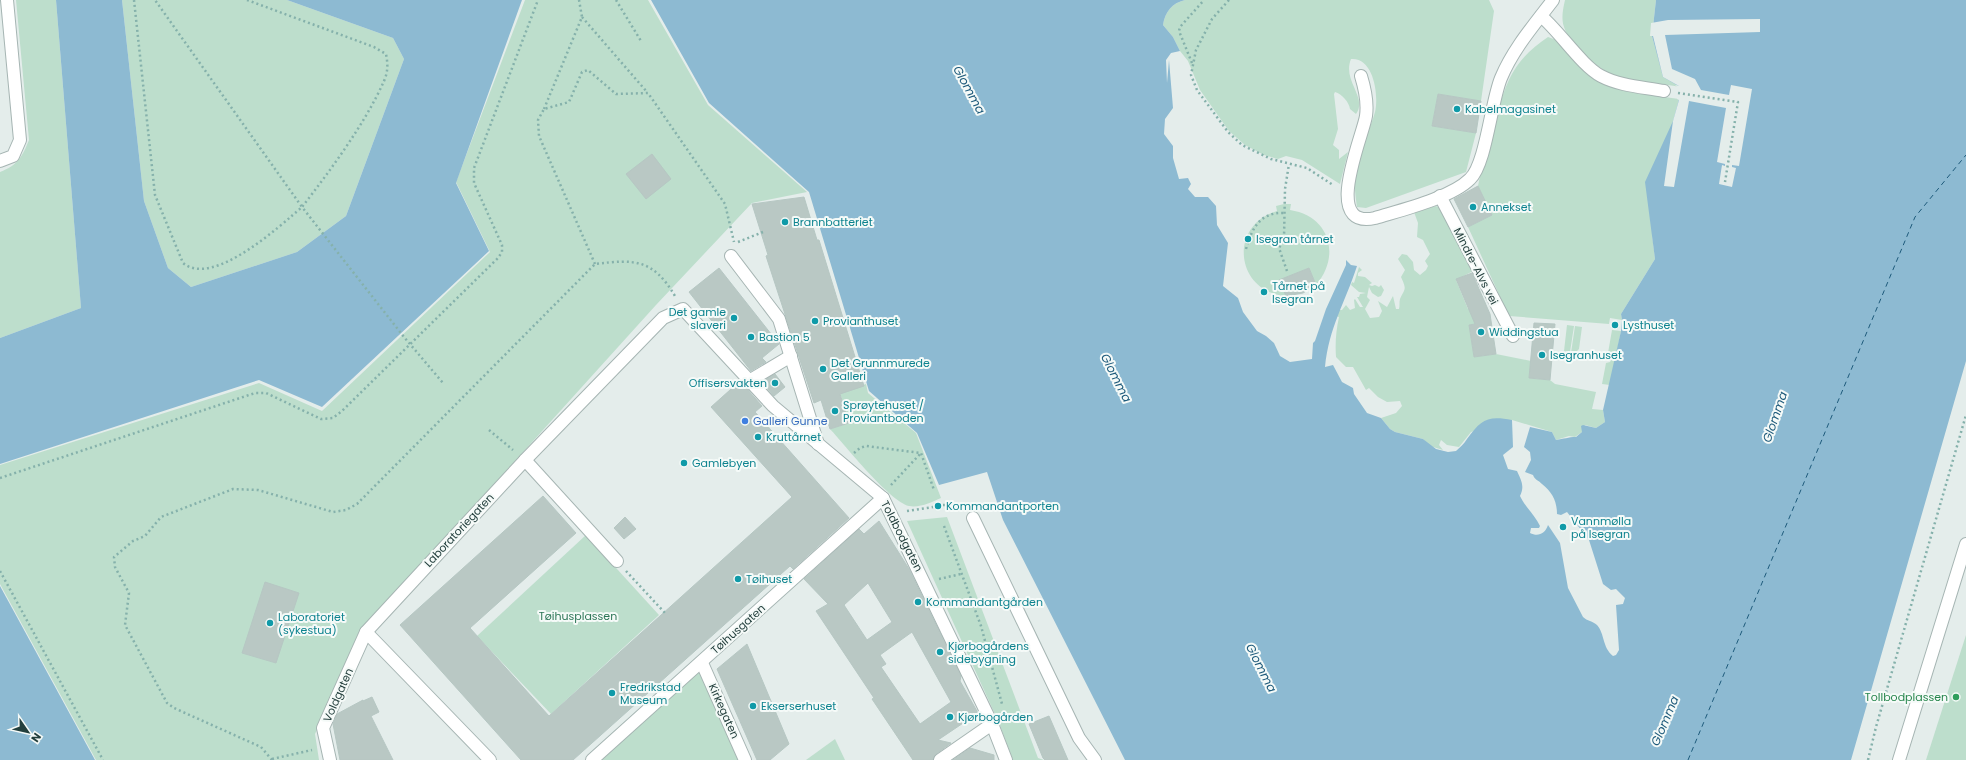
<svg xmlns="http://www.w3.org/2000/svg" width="1966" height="760" font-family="Poppins,sans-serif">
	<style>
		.green { fill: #bddecc }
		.water { fill: #8dbad2 }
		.pier { fill: #e4edeb }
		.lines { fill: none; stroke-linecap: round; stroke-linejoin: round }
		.ferry { stroke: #1d5a7b; stroke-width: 1; stroke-dasharray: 5 4; stroke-linecap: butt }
		.building { fill: #b9c8c4; stroke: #b6c7c3; fill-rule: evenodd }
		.minor-casing { stroke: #a6b5b3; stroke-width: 14 }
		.path { stroke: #85b1ab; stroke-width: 2.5; stroke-dasharray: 2 3; stroke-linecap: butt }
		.minor { stroke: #fff; stroke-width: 12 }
		.culture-dot { fill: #0f9aa8; stroke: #f5faf8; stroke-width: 1.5 }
		.shop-dot { fill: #3f7fe0; stroke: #f5faf8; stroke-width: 1.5 }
		.leisure-dot { fill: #2e9e5b; stroke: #f5faf8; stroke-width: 1.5 }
		.labels { text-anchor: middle; stroke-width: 4; stroke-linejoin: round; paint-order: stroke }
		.culture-label { font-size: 11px; fill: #0d838f; stroke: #f5faf8; text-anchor: start }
		.street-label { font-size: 11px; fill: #233f3d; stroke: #f5faf8 }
		.shop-label { font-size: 11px; fill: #366cbe; stroke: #f5faf8; text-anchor: start }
		.park-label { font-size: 11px; fill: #2d7657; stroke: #f5faf8 }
		.leisure-label { font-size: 11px; fill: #27864d; stroke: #f5faf8; text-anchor: end }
		.water-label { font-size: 12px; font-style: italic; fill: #1d5a7b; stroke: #f5faf8 }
	</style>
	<rect width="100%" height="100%" fill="#e4edeb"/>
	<!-- green -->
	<g class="green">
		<path d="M16,0H56L81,308L0,338V172C18,165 22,157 29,140Z"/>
		<path d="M122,0H287L393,38L404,59L346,216L297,252L191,287L168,268L144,201Z"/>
		<path d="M525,0H648L708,105L807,192L752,203L656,305L364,628L315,734L319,760H96L0,584V465L259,383L322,411L490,252L456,182Z"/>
		<path d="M1185,0H1489L1494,11L1481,101L1438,94L1432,126L1476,133L1466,172L1366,208L1357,207C1355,193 1353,179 1357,165C1361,147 1370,130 1375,112C1379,96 1374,57 1351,59C1342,81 1368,97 1356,114L1350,109C1349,102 1342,94 1335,92L1334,94L1338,129L1333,145L1339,150V159L1348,152L1340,184L1302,160L1286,156L1278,159L1264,155L1245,145L1229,131L1200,90L1188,61L1180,51L1173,37L1163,25C1165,12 1172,3 1185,0Z"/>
		<path d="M1565,0H1656L1652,36L1663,76L1680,87C1662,83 1641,84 1622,79C1603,73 1570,47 1564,27C1561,18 1563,9 1565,0Z"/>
		<path d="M1548,37L1562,42L1576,62L1598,79L1616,88L1629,92L1679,99L1673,121L1652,234L1655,259L1621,314L1622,320L1610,318L1609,324L1509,316L1468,227L1492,215L1478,186C1481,169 1488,153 1493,136C1495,128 1496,120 1498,112C1507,77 1518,57 1548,37Z"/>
		<path d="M1284,204H1291L1290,210C1330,216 1341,256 1316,285L1309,268L1280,280L1286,296C1235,292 1228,225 1277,211L1276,206Z"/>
		<path d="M1436,206L1440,208L1475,270L1456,280L1468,309L1485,302L1491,321L1469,325L1474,357L1496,354L1531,361L1529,378L1550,380L1555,384L1596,392L1592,409L1603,410L1605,422L1596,428L1585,425L1582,432L1575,437L1569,436L1556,440L1552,432L1512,420L1471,432L1459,447L1447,445L1441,440L1439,445L1443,450L1430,446L1423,439L1395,432L1390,429L1381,418L1396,413L1402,406L1400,401L1387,402L1378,397L1369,388L1366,390L1353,367H1346L1336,357C1335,344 1336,330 1339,317L1336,316L1339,310H1342L1346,305L1350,310L1355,308L1354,300L1355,299L1360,307H1363L1357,297H1359L1360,294L1366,293L1359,292L1351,285L1352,282L1354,283L1359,267L1362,270L1358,273V276L1365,277L1372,283L1369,285L1372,286L1375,285L1379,287L1381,285L1384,290L1381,296L1378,297L1372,293L1369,287L1367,297L1370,300L1365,309L1370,318L1379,317L1382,311L1378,301L1387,307L1393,296L1396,309H1399C1400,306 1399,302 1400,299C1405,288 1407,290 1401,277L1405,270L1398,259L1402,254L1407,255L1413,262L1414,270L1420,275L1426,270L1428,266L1425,261L1430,254L1423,240L1417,237L1418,223L1414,212Z"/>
		<path d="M1567,325L1574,326L1570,352L1564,351Z"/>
		<path d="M1575,326L1582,327L1579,349L1575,353H1571Z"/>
		<path d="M1612,330L1621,331L1610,385L1602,384L1606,363L1610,362L1612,358L1611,354L1608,353Z"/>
		<path d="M866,384L868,393L916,433L941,498C932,502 920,508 909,506C889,501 846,446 830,429L850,423L840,393Z"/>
		<path d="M947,517L1038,758L1044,760H1013L999,723L907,521Z"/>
		<path d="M586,535L659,615L551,714L477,636Z"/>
		<path d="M1966,635V760H1926Z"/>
		<path d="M701,670L740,760H599Z"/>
		<path d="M835,739L845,760H806Z"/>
	</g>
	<!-- water -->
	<g class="water">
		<path d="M56,0H122L144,201L168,268L191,287L297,252L346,216L404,59L393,38L287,0H522L456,183L489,251L322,407L259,380L0,464V338L81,308Z"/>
		<path d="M651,0H1185C1172,3 1165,12 1163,25L1173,37L1180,51L1171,53L1166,60L1167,83L1169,60L1173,108L1165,119L1164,134L1173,146V158L1179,179L1188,178L1191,184L1188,189L1195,197H1208L1216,206L1217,225L1228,243L1223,286L1238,298L1243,312L1257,331L1266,336L1274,343L1280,356L1290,362L1312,359L1313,343L1315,341L1326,309L1346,265V260L1351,265L1357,266C1345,303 1329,327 1325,367L1333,365L1342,382L1353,388L1354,394L1367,413L1381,418L1390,429L1395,432L1423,439L1436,449L1448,452L1456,451C1460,447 1464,444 1467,439C1481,420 1487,415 1512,420L1513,447L1503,455L1508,469L1517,471C1521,480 1525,486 1520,496C1525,507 1535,515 1540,526L1539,528H1531L1530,533C1538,537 1545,534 1548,525L1560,543L1568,588L1583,617C1587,621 1593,621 1597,625C1605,634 1602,647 1613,656L1616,655L1619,650L1616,605L1623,604L1625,598L1616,589L1611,590L1603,584L1589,540L1567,512L1561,515L1557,514C1557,501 1552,492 1542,484C1538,480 1535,480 1533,475L1525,472L1531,460L1530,452L1524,447L1530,427L1552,432L1556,440C1564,439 1568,437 1576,437L1582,432L1581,426L1583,425L1596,428L1605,422L1603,410L1621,331L1622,320L1621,314L1655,259L1645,182L1673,121L1679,99L1680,87L1663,77L1652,36L1656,0H1966V361L1851,760H1125L1003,520L987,472L939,485L917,433L869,391L809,192L709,103Z"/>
		<path d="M0,586L95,760H0Z"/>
	</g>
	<!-- pier -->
	<path class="pier" d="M1760,19V32L1665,35L1672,69L1695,79L1701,90L1729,95L1731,85L1752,89L1739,166L1732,165V167L1736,168L1732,187L1719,184L1722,165L1725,166V164L1717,162L1726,108L1689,101L1674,187L1664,186L1673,121L1679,100L1677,99L1678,88L1675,85L1679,86L1663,77L1653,36H1650L1651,23L1668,20Z"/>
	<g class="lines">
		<!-- ferry -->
		<path class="ferry" d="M1688,760L1915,217L1966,155"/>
	</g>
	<!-- building -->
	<g class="building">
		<path d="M1438,94L1481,101L1476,133L1432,126Z"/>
		<path d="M652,154L671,179L646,199L626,174Z"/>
		<path d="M1478,186L1492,215L1468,227L1454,199Z"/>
		<path d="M804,197L817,240H819L864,386L840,394L849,423L830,429L821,400L814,403L766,256L768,255L752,204Z"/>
		<path d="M719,268L779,344L762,358L766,362L751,371L689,292Z"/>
		<path d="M1309,268L1316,285L1303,293L1286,296L1279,280Z"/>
		<path d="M1472,273L1490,314L1496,354L1474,357L1469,325L1475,324L1456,279Z"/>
		<path d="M1534,323L1555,324L1550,380L1529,378Z"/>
		<path d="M775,374L785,387L774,396L761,382Z"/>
		<path d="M740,381L762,406L755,412L849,518L793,569L790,566L573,760H521L400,625L543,496L576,533L470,628L549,716L792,497L711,407Z"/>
		<path d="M625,517L636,529L624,539L614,528Z"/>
		<path d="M879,521L909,569L961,676L960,681L978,713L938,740L951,743L936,754L933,760H913L872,699L874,698L816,611L828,604L804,579L859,529L864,534ZM868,583L892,622L867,640L844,605ZM912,632L951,702L920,724L881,667L886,664L880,655Z"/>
		<path d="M265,582L299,593L276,663L242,653Z"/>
		<path d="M747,644L789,744L770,760H757L717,669Z"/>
		<path d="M372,697L379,712L371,716L393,760H340L333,724L337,714L363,700V701Z"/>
		<path d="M1049,716L1068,760H1045L1043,758L1029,724Z"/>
		<path d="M970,748L994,755V760H953Z"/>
	</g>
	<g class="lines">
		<!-- minor casing -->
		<g class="minor-casing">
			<g id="minor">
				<path d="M1541,16C1560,32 1582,66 1601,76C1620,86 1643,87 1664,91"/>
				<path d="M1361,76C1365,89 1368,102 1366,116C1363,136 1321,230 1375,218C1401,210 1451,198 1470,179C1486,164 1491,102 1501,78C1513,49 1534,25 1553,0"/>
				<path d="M0,161L13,156L20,140L7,0"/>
				<path d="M1440,196L1513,336"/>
				<path d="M731,256L779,319L818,444"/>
				<path d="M749,381L791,356"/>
				<path d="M525,460L617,561"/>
				<path d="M973,518L1079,738L1095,760"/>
				<path d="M366,632L490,760"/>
				<path d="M702,663L745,760"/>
				<path d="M330,760L323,728L366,632L525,460L663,318L683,309L773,406L883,498L992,724L1006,760"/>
				<path d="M592,760L883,498"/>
				<path d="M940,760L992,724"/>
				<path d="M1899,760L1966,544"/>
			</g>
		</g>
		<!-- path -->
		<g class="path">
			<path d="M134,0L155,195L183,263C213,288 280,226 302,207L155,0"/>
			<path d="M247,0L374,47L386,54C388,64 388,72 384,81C366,122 330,171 302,207L404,337L443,383"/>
			<path d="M616,0L641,41"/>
			<path d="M1229,0L1212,19L1196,50L1191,75L1197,90L1228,132L1242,145L1271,159L1307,168L1333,185"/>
			<path d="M582,17L647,92"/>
			<path d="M1192,63L1179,31L1180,27L1204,0"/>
			<path d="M1678,93L1738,102L1725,182"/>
			<path d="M544,109L582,17L579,0"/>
			<path d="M738,242L763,232"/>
			<path d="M1246,249C1252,228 1260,212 1284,213"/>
			<path d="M595,264L539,136L538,120L544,109L569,102L582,72L588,70L616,94L648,93L725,204L734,242"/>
			<path d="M1287,271L1279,248L1284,239L1285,189L1289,164"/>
			<path d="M489,430L513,450"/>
			<path d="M854,453L860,448L866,446L921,453L934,490"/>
			<path d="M0,478L255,393H266L321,419L333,418L342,411L498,258L502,252V245L474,183V168L538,0"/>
			<path d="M891,485L921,453"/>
			<path d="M943,505H964"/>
			<path d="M907,511L933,507"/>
			<path d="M944,526L981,626L1002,704"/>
			<path d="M0,571L103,760"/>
			<path d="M626,571L665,613"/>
			<path d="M939,579L961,574"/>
			<path d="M272,759L312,750"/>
			<path d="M272,760L261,747L174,708L167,703L125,625L129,593L115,567L114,557L133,541L145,536L161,517L233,489L258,490L333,512L346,510L357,504L595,264C635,259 653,259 675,296"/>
			<path d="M1868,760L1876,727L1966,415"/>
		</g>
		<!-- minor -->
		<use href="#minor" class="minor"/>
	</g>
	<!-- markers -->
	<g class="culture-dot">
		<circle cx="1457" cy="109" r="4"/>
		<circle cx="1473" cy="207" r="4"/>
		<circle cx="785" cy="222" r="4"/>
		<circle cx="1248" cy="239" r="4"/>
		<circle cx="1264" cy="292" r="4"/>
		<circle cx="734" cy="318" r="4"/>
		<circle cx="815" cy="321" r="4"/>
		<circle cx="1615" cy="325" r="4"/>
		<circle cx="1481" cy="332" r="4"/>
		<circle cx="751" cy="337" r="4"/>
		<circle cx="1542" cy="355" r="4"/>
		<circle cx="823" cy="369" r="4"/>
		<circle cx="775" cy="383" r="4"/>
		<circle cx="835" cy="411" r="4"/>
		<circle cx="758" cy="437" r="4"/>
		<circle cx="684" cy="463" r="4"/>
		<circle cx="938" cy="506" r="4"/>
		<circle cx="1563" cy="527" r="4"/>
		<circle cx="738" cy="579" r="4"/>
		<circle cx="918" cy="602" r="4"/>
		<circle cx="270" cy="623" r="4"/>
		<circle cx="940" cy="652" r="4"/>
		<circle cx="612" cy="693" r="4"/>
		<circle cx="753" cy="706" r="4"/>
		<circle cx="950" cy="717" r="4"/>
	</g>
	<circle class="shop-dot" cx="745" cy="421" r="4"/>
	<circle class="leisure-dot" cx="1956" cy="697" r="4"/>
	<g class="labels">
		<!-- culture labels -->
		<g class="culture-label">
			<text x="1465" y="113">Kabelmagasinet</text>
			<text x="1481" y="211">Annekset</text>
			<text x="793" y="226">Brannbatteriet</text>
			<text x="1256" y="243">Isegran tårnet</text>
			<text x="1272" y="290">Tårnet på<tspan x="1272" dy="13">Isegran</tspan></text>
			<text x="726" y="316" text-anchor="end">Det gamle<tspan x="726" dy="13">slaveri</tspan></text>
			<text x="823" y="325">Provianthuset</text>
			<text x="1623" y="329">Lysthuset</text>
			<text x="1489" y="336">Widdingstua</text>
			<text x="759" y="341">Bastion 5</text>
			<text x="1550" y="359">Isegranhuset</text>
			<text x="831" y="367">Det Grunnmurede<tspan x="831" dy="13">Galleri</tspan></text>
			<text x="767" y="387" text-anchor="end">Offisersvakten</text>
			<text x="843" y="409">Sprøytehuset /<tspan x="843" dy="13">Proviantboden</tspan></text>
			<text x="766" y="441">Kruttårnet</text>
			<text x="692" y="467">Gamlebyen</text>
			<text x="946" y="510">Kommandantporten</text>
			<text x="1571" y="525">Vannmølla<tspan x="1571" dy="13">på Isegran</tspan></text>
			<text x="746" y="583">Tøihuset</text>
			<text x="926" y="606">Kommandantgården</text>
			<text x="278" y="621">Laboratoriet<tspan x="278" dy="13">(sykestua)</tspan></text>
			<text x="948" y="650">Kjørbogårdens<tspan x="948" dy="13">sidebygning</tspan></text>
			<text x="620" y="691">Fredrikstad<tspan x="620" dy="13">Museum</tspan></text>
			<text x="761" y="710">Ekserserhuset</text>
			<text x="958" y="721">Kjørbogården</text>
		</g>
		<!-- street labels -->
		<g class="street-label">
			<text transform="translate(1476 266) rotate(63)" y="4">Mindre-Alvs vei</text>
			<text transform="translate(459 530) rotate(-47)" y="4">Laboratoriegaten</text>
			<text transform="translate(902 536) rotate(63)" y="4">Toldbodgaten</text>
			<text transform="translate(738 629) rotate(-42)" y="4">Tøihusgaten</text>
			<text transform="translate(338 695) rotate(-66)" y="4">Voldgaten</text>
			<text transform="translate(724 711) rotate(66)" y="4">Kirkegaten</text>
		</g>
		<!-- shop labels -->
		<g class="shop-label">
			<text x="753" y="425">Galleri Gunne</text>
		</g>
		<!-- park labels -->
		<g class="park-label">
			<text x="578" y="620">Tøihusplassen</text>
		</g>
		<!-- leisure labels -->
		<g class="leisure-label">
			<text x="1948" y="701">Tollbodplassen</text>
		</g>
		<!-- water labels -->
		<g class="water-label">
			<text transform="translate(969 90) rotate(61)" y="4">Glomma</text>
			<text transform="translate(1116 378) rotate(63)" y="4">Glomma</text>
			<text transform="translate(1775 417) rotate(-71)" y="4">Glomma</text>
			<text transform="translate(1261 668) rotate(63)" y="4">Glomma</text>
			<text transform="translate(1665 721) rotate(-67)" y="4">Glomma</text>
		</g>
	</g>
	<!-- north arrow -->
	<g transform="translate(28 732) rotate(124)" stroke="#f5faf8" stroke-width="3" paint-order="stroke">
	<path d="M0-3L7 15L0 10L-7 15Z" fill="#233f3d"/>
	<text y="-6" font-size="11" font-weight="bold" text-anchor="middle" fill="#233f3d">N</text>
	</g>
</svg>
